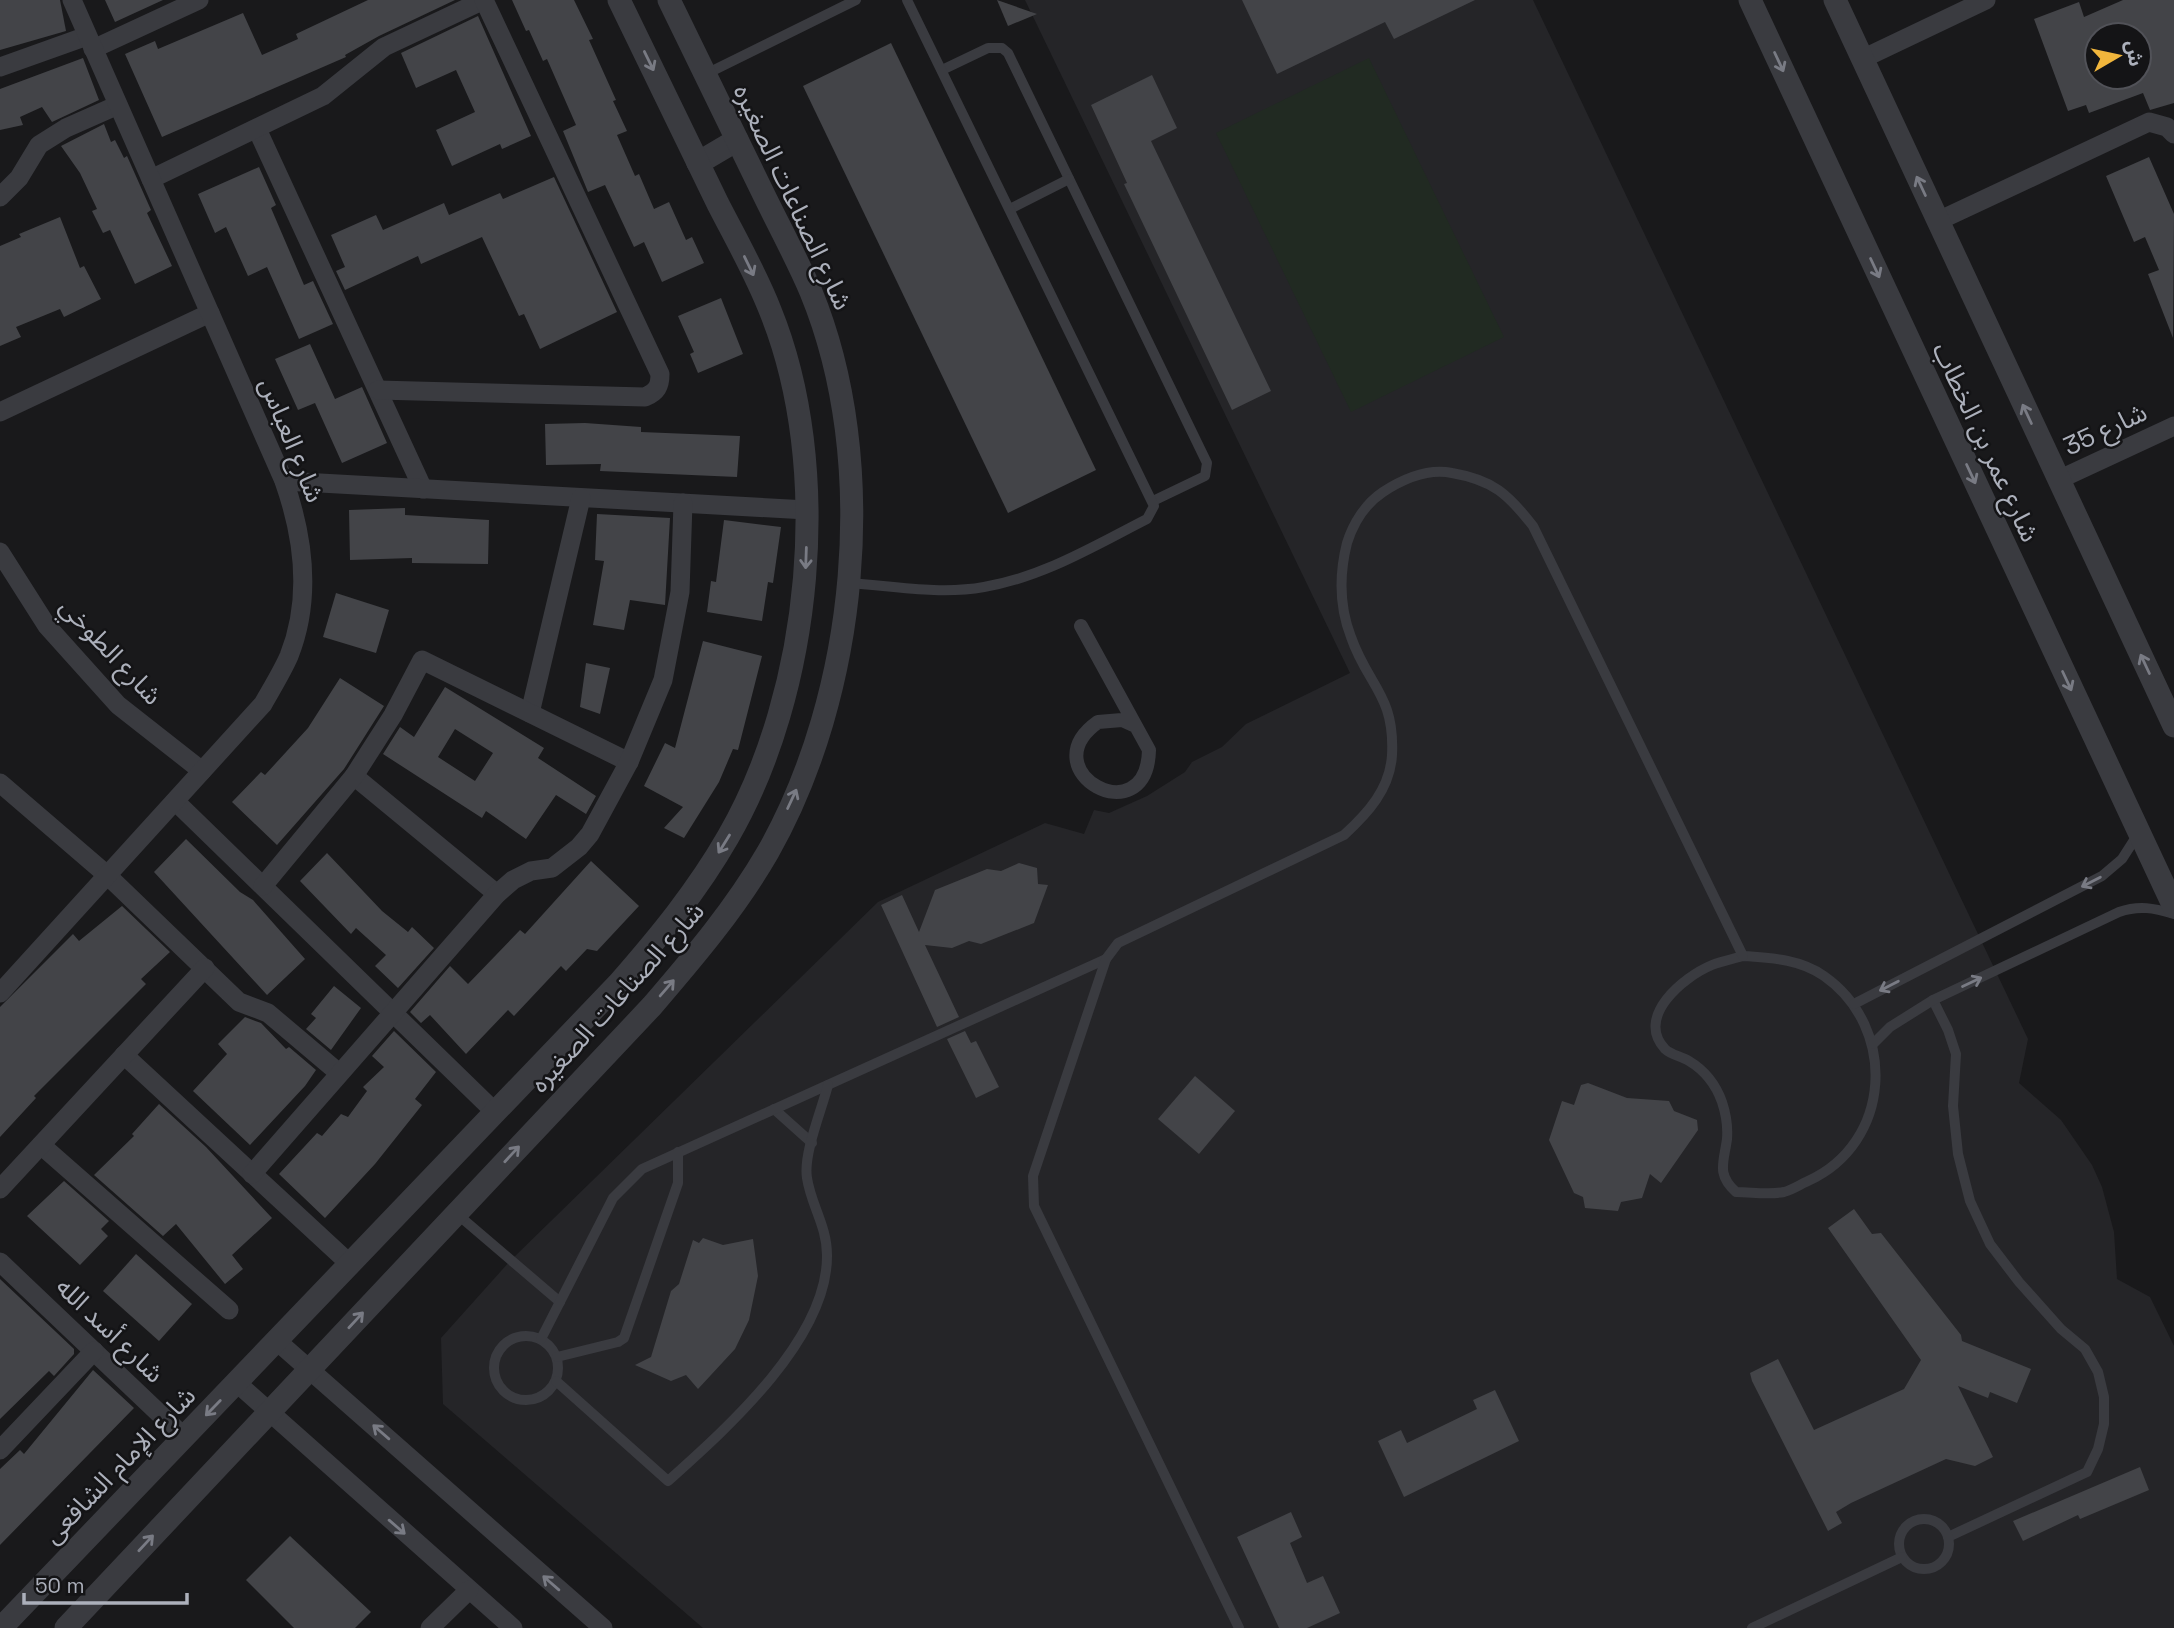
<svg xmlns="http://www.w3.org/2000/svg" width="2174" height="1628" font-family="'Space Grotesk','Noto Sans Arabic',sans-serif">
	<style>
		.built { fill: #252528 }
		.green { fill: #212a22 }
		.building { fill: #434448; fill-rule: evenodd }
		.lines { fill: none; stroke-linecap: round; stroke-linejoin: round }
		.service { stroke: #3a3b40; stroke-width: 10 }
		.pedestrian { stroke: #3a3b40; stroke-width: 14 }
		.minor { stroke: #3a3b40; stroke-width: 19 }
		.tertiary { stroke: #3a3b40; stroke-width: 23 }
		.oneway { stroke: #797b84 }
		.labels { text-anchor: middle; stroke-width: 5; stroke-linejoin: round; paint-order: stroke }
		.street-label { font-size: 26px; fill: #acb0bb; stroke: #141416 }
	</style>
	<rect width="100%" height="100%" fill="#19191b"/>
	<!-- built -->
	<path class="built" d="M1025,0H1533L2028,1039L2019,1083L2061,1120L2092,1165L2102,1187L2114,1232L2117,1279L2150,1297L2174,1346V1628H703L443,1404L441,1338L510,1261L878,902L1045,823L1084,834L1094,810L1109,813L1147,796L1185,772L1192,762L1222,747L1246,724L1350,673Z"/>
	<!-- green -->
	<path class="green" d="M1369,58L1504,337L1351,412L1216,133Z"/>
	<!-- building -->
	<g class="building">
		<path d="M0,0H60L66,31L0,50Z"/>
		<path d="M105,0H163L115,22Z"/>
		<path d="M368,0H455L379,36L345,55L346,57L162,137L125,54L155,41L158,49L243,13L262,55L298,39L296,34Z"/>
		<path d="M512,0H574L593,39L589,40L616,100L613,101L627,131L617,135L635,176L639,174L654,209L669,202L686,240L692,237L704,263L662,282L644,242L634,247L605,185L588,192L563,131L576,125L547,59L543,61L529,30L526,31Z"/>
		<path d="M997,0L1037,14L1008,26Z"/>
		<path d="M1242,0H1475L1394,39L1385,22L1277,74Z"/>
		<path d="M2123,0H2174V103L2150,110L2143,93L2089,113L2086,105L2068,111L2034,19L2079,2L2084,17ZM2097,35H2139V77H2097Z"/>
		<path d="M478,16L531,136L502,149L500,144L452,166L436,130L475,112L456,70L416,88L401,53Z"/>
		<path d="M891,43L1096,470L1008,513L803,86Z"/>
		<path d="M83,58L99,100L52,122L42,107L20,117L23,125L0,130V89Z"/>
		<path d="M1152,75L1177,128L1151,141L1271,391L1232,410L1124,184L1127,183L1091,105Z"/>
		<path d="M104,124L111,142L115,140L124,158L127,156L151,210L147,213L172,266L135,284L110,230L103,233L92,211L97,209L80,173L61,146Z"/>
		<path d="M2149,157L2174,214L2173,338L2148,274L2159,270L2145,237L2134,242L2106,176Z"/>
		<path d="M259,167L276,205L271,208L304,285L313,281L333,324L299,339L267,267L248,276L226,227L215,233L198,194Z"/>
		<path d="M554,177L617,312L540,349L524,314L519,316L482,237L421,264L418,256L345,290L336,271L345,267L331,235L376,215L383,230L444,203L449,215L500,193L503,199Z"/>
		<path d="M60,217L80,268L84,266L101,299L64,317L60,309L16,327L21,337L0,346V246L21,237L19,234Z"/>
		<path d="M721,298L743,354L698,373L690,354L694,352L678,316Z"/>
		<path d="M310,344L335,399L362,387L387,443L342,463L315,403L298,410L275,359Z"/>
		<path d="M585,423L641,427V432L740,436L737,477L600,471L601,464L546,465L545,424Z"/>
		<path d="M405,508V515L489,520L488,564L412,563V558L350,560L349,510Z"/>
		<path d="M597,514L670,518L665,605L630,600L624,630L593,625L604,561L595,560Z"/>
		<path d="M724,520L781,527L773,583L768,582L762,621L707,612L711,581L716,582Z"/>
		<path d="M336,593L389,610L376,653L323,637Z"/>
		<path d="M703,641L762,656L738,750L733,749L719,782L684,838L664,828L683,807L644,786L665,743L675,748Z"/>
		<path d="M586,663L610,668L600,714L580,707Z"/>
		<path d="M340,678L384,706L344,769L277,845L232,802L261,772L265,775L308,728Z"/>
		<path d="M445,687L544,748L538,758L596,796L586,814L556,795L526,839L486,811L482,818L383,754L400,727L414,737ZM455,729L493,753L475,781L438,757Z"/>
		<path d="M186,839L240,892L253,900L305,959L267,995L154,872Z"/>
		<path d="M327,853L382,911L408,932L412,927L434,948L398,988L375,966L386,955L356,928L351,934L300,881Z"/>
		<path d="M591,861L639,906L597,951L587,949L566,971L561,966L514,1016L508,1010L466,1054L430,1015L421,1023L410,1012L450,966L468,984L520,930L525,934Z"/>
		<path d="M1019,863L1037,868L1038,884L1048,885L1034,923L981,944L969,941L952,948L925,945L959,1017L937,1027L881,905L902,895L919,932L935,890L987,869L1001,871Z"/>
		<path d="M122,906L170,952L141,979L146,984L34,1096L36,1098L0,1137V1007L73,934L79,941Z"/>
		<path d="M334,986L361,1008L331,1050L306,1029L316,1018L311,1014Z"/>
		<path d="M245,1017L261,1023L286,1049L289,1047L316,1070L305,1086L250,1145L193,1091L227,1054L218,1044Z"/>
		<path d="M394,1031L436,1072L415,1099L422,1105L375,1164L325,1218L279,1174L317,1133L322,1136L341,1114L348,1117L367,1091L363,1087L384,1067L372,1056Z"/>
		<path d="M965,1031L971,1043L976,1041L999,1087L976,1098L947,1039Z"/>
		<path d="M1195,1076L1235,1111L1199,1154L1158,1119Z"/>
		<path d="M1588,1083L1627,1098L1669,1101L1674,1111L1697,1120L1698,1130L1661,1183L1650,1174L1642,1198L1621,1202L1618,1211L1585,1208L1583,1197L1574,1193L1549,1140L1562,1101L1574,1105L1581,1085Z"/>
		<path d="M159,1104L206,1147L272,1218L232,1255L243,1269L225,1284L176,1224L163,1236L94,1175L134,1136L132,1134Z"/>
		<path d="M64,1181L109,1221L101,1229L108,1236L80,1265L27,1216Z"/>
		<path d="M1854,1209L1872,1234L1881,1233L1961,1335L1962,1341L2031,1369L2017,1403L1990,1392L1988,1398L1958,1386L1993,1457L1975,1466L1946,1459L1851,1503L1836,1512L1842,1523L1828,1531L1752,1381L1750,1373L1778,1359L1814,1430L1904,1389L1921,1360L1828,1228Z"/>
		<path d="M703,1238L723,1245L753,1239L758,1276L749,1320L735,1349L698,1389L686,1375L671,1381L635,1365L651,1357L671,1291L679,1284L693,1240L699,1243Z"/>
		<path d="M136,1254L192,1304L159,1341L103,1291Z"/>
		<path d="M0,1279L74,1349V1354L54,1376L49,1371L0,1419Z"/>
		<path d="M93,1370L134,1408L0,1545V1469L20,1450L24,1454Z"/>
		<path d="M1495,1390L1519,1441L1404,1497L1378,1441L1401,1430L1407,1443L1477,1409L1473,1400Z"/>
		<path d="M2140,1467L2149,1490L2080,1519L2078,1515L2023,1541L2013,1521Z"/>
		<path d="M1291,1512L1302,1537L1290,1543L1307,1583L1323,1576L1340,1613L1307,1628H1279L1237,1537Z"/>
		<path d="M290,1536L371,1612L355,1628H294L246,1580Z"/>
	</g>
	<g class="lines">
		<!-- service -->
		<g class="service">
			<path d="M942,70L988,48H1002L1008,53L1207,463L1205,476L1153,501"/>
			<path d="M706,74L856,0"/>
			<path d="M1010,209L1069,179"/>
			<path d="M850,583C893,586 940,595 984,587C1043,577 1094,546 1147,519L1154,506L907,0"/>
			<path d="M1743,956C1771,958 1800,959 1824,976C1898,1028 1892,1143 1808,1181C1801,1184 1792,1190 1784,1192C1770,1195 1751,1192 1736,1192C1716,1174 1724,1162 1727,1139C1728,1126 1726,1114 1722,1102C1716,1085 1704,1070 1689,1061C1681,1056 1671,1055 1665,1049C1635,1017 1683,977 1712,965C1722,961 1733,959 1743,956Z"/>
			<path d="M1933,1000L1948,1030L1956,1054L1953,1106L1958,1154L1970,1201L1990,1244L2019,1282L2061,1329L2085,1349L2098,1372L2104,1397V1424L2098,1449L2087,1472L1948,1537"/>
			<path d="M1854,1004L2102,876L2122,859L2138,834"/>
			<path d="M1873,1044L1890,1027L1933,1000L2119,912C2139,905 2154,908 2174,914"/>
			<path d="M774,1109L812,1143"/>
			<path d="M457,1214L560,1302"/>
			<circle cx="526" cy="1368" r="32"/>
			<path d="M541,1339L613,1198L642,1169L1106,959"/>
			<path d="M557,1357L618,1342L624,1338L678,1183V1152"/>
			<path d="M556,1381L668,1481C726,1429 828,1339 827,1255C827,1226 811,1205 807,1178C803,1154 822,1109 828,1085"/>
			<circle cx="1924" cy="1544" r="25"/>
			<path d="M1239,1628L1034,1206L1033,1176L1106,959L1118,943L1344,835C1368,813 1390,789 1392,755C1395,695 1368,686 1351,637C1339,606 1339,575 1347,543C1353,524 1365,504 1383,492C1403,479 1427,468 1452,473C1493,480 1508,494 1533,526L1743,956"/>
			<path d="M1752,1628L1902,1557"/>
		</g>
		<!-- pedestrian -->
		<path class="pedestrian" d="M1081,626L1149,750C1147,836 1029,771 1098,722L1122,720L1133,725"/>
		<!-- minor -->
		<g class="minor">
			<path d="M93,49L199,0"/>
			<path d="M1862,59L1986,0"/>
			<path d="M0,67L87,36"/>
			<path d="M257,129L423,489"/>
			<path d="M151,179L323,96L384,47L484,0"/>
			<path d="M0,197L19,178L39,145L66,128L118,105"/>
			<path d="M1938,221L2149,122L2167,127L2174,134"/>
			<path d="M378,390L645,397C657,392 660,386 660,374L484,0"/>
			<path d="M0,412L210,313"/>
			<path d="M2058,480L2174,426"/>
			<path d="M284,481L807,510"/>
			<path d="M0,552L47,626L118,705L202,771"/>
			<path d="M530,713L581,498"/>
			<path d="M354,776L497,894"/>
			<path d="M0,783L107,875L239,1002L268,1013L339,1073"/>
			<path d="M175,801L496,1113"/>
			<path d="M263,886L354,776L393,715L422,660L629,762"/>
			<path d="M0,993L263,704C272,688 282,672 289,656C312,598 304,538 284,481L72,0"/>
			<path d="M124,1055L350,1264"/>
			<path d="M41,1145L229,1310"/>
			<path d="M252,1174L497,894L513,880L531,871L552,868L579,847L590,834L629,762L663,680L680,592L683,503"/>
			<path d="M0,1189L205,968"/>
			<path d="M0,1262L184,1437"/>
			<path d="M277,1341L603,1628"/>
			<path d="M237,1383L513,1628"/>
			<path d="M0,1450L94,1351"/>
			<path d="M430,1628L469,1590"/>
		</g>
		<!-- tertiary -->
		<g class="tertiary">
			<path d="M1750,0L2174,907"/>
			<path d="M1835,0L2174,726"/>
			<path d="M698,163L737,140"/>
			<path d="M1,1628L618,984C659,937 697,891 728,837C812,692 834,467 770,310C756,274 736,239 718,204C685,136 652,68 619,0"/>
			<path d="M66,1628L652,1006C694,957 735,909 768,852C857,695 881,462 811,292C797,259 779,226 763,193C732,129 700,64 669,0"/>
		</g>
	</g>
	<!-- one-way arrows -->
	<defs><path id="oneway-shaft" d="M-6 0H5M1.5-3L5.5 0L1.5 3" fill="none" stroke-width="1.6" stroke-linecap="round" stroke-linejoin="round" transform="scale(1.75)"/></defs>
	<g class="oneway">
		<use href="#oneway-shaft" transform="translate(649 61) rotate(64)"/>
		<use href="#oneway-shaft" transform="translate(1779 62) rotate(65)"/>
		<use href="#oneway-shaft" transform="translate(1921 186) rotate(-115)"/>
		<use href="#oneway-shaft" transform="translate(749 266) rotate(64)"/>
		<use href="#oneway-shaft" transform="translate(1875 268) rotate(65)"/>
		<use href="#oneway-shaft" transform="translate(2027 414) rotate(-115)"/>
		<use href="#oneway-shaft" transform="translate(1971 474) rotate(65)"/>
		<use href="#oneway-shaft" transform="translate(806 558) rotate(92)"/>
		<use href="#oneway-shaft" transform="translate(2145 664) rotate(-115)"/>
		<use href="#oneway-shaft" transform="translate(2067 681) rotate(65)"/>
		<use href="#oneway-shaft" transform="translate(792 799) rotate(-65)"/>
		<use href="#oneway-shaft" transform="translate(724 844) rotate(122)"/>
		<use href="#oneway-shaft" transform="translate(2091 882) rotate(153)"/>
		<use href="#oneway-shaft" transform="translate(1972 982) rotate(-25)"/>
		<use href="#oneway-shaft" transform="translate(1889 986) rotate(153)"/>
		<use href="#oneway-shaft" transform="translate(667 988) rotate(-49)"/>
		<use href="#oneway-shaft" transform="translate(512 1154) rotate(-47)"/>
		<use href="#oneway-shaft" transform="translate(356 1320) rotate(-47)"/>
		<use href="#oneway-shaft" transform="translate(213 1408) rotate(134)"/>
		<use href="#oneway-shaft" transform="translate(381 1432) rotate(-139)"/>
		<use href="#oneway-shaft" transform="translate(397 1527) rotate(41)"/>
		<use href="#oneway-shaft" transform="translate(146 1543) rotate(-47)"/>
		<use href="#oneway-shaft" transform="translate(551 1583) rotate(-139)"/>
	</g>
	<g class="labels">
		<!-- street labels -->
		<g class="street-label">
			<text transform="translate(793 197) rotate(65)" y="9">شارع الصناعات الصغيره</text>
			<text transform="translate(2105 429) rotate(-25)" y="9">شارع 35</text>
			<text transform="translate(292 440) rotate(68)" y="9">شارع العباس</text>
			<text transform="translate(1986 442) rotate(65)" y="9">شارع عمر بن الخطاب</text>
			<text transform="translate(111 651) rotate(47)" y="9">شارع الطوخي</text>
			<text transform="translate(617 997) rotate(-48)" y="9">شارع الصناعات الصغيره</text>
			<text transform="translate(110 1330) rotate(44)" y="9">شارع أسد الله</text>
			<text transform="translate(119 1465) rotate(-46)" y="9">شارع الإمام الشافعى</text>
		</g>
	</g>
	<!-- north arrow -->
	<g transform="translate(2118 56) rotate(81)"><circle r="33" fill="#141416" stroke="#515258" stroke-width="2"/>
	<path d="M0-5L12 26L0 18L-12 26Z" fill="#f1b63c"/>
	<text y="-10" font-size="19" font-weight="bold" text-anchor="middle" fill="#acb0bb">ش</text>
	</g>
	<!-- scale -->
	<path d="M24 1593v10h163v-10" fill="none" stroke="#acb0bb" stroke-width="3.5"/>
	<text x="35" y="1593" font-size="21" fill="#acb0bb" stroke="#141416" stroke-width="5" paint-order="stroke">50 m</text>
</svg>
